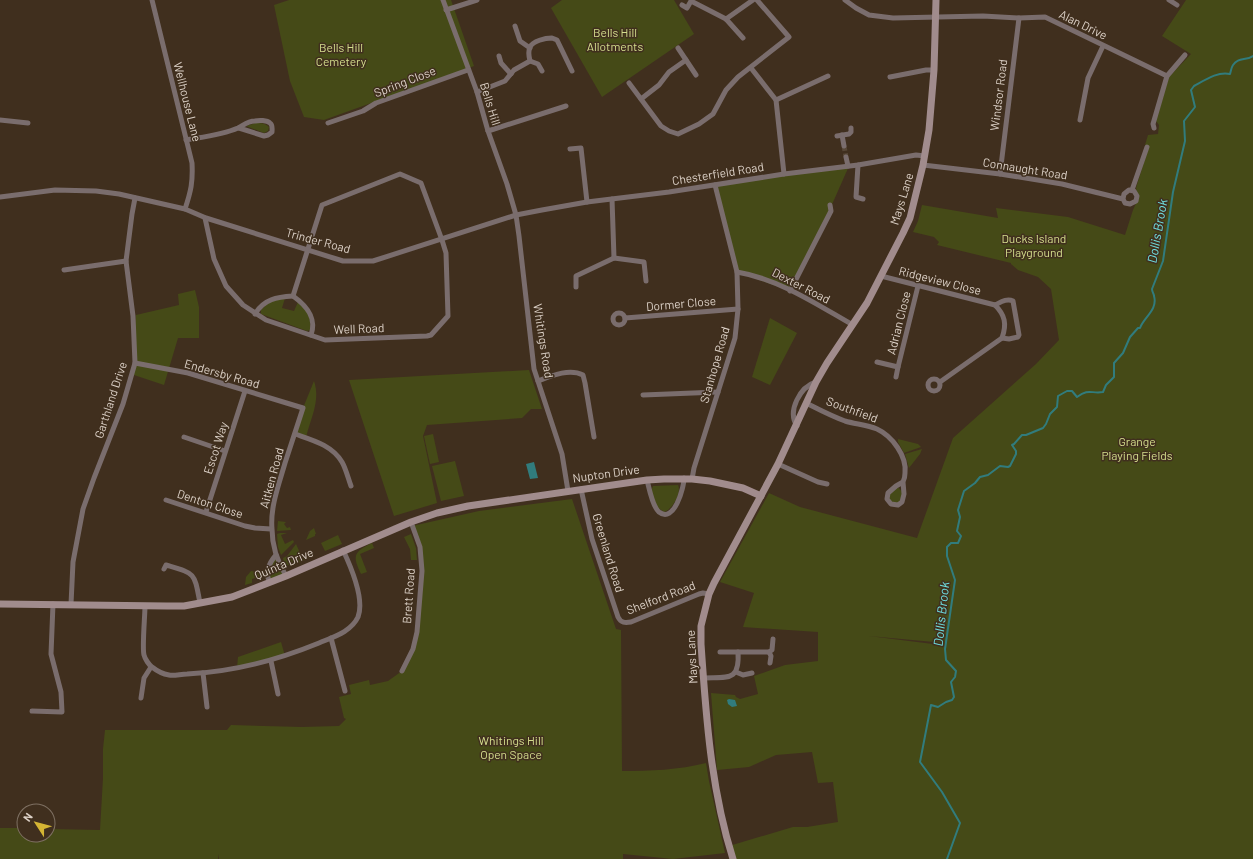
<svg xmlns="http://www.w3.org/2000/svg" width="1253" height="859" font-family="Barlow,sans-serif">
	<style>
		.green { fill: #454a17; fill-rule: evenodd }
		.water { fill: #317c7d }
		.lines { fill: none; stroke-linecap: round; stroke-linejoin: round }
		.stream { stroke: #317c7d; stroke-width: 2 }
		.street-tunnel { stroke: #574737; stroke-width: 5; stroke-dasharray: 5 2.5; stroke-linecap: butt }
		.street { stroke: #7a6d6d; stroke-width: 5 }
		.secondary { stroke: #a18c8d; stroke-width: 7 }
		.labels { text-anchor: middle; stroke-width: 3; stroke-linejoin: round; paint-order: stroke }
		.street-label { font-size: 12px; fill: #dcd1c7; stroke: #402f1e }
		.park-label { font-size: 12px; fill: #d4de8d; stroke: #402f1e }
		.water-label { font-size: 13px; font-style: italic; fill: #6fe0e1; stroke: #402f1e }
	</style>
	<rect width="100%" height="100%" fill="#402f1e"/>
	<!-- green -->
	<g class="green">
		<path d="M289,0H451L474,66L324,120L304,117L290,81L274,5Z"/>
		<path d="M562,0H674L694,34L602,97L551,8Z"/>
		<path d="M1186,0H1253V859H733L729,846L793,827H807L838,822L833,782L818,783L812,752L776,755L749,767L717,770L711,693L735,695L736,697L740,699L758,694L754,676L785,665L818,661V632L743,627L754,593L720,582L769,493L800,507L917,538L953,438L1036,364L1059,340L1051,289L1038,277L1018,270L1011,264V263L937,245L939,242L934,237L913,232L918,221L922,205L998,218L996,208L1068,217L1125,235L1133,210L1138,199L1136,188L1149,146L1145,145L1148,135L1158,134L1159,125L1156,121L1169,77L1191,54L1162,36ZM869,636L934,642V643L933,644Z"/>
		<path d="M256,123C261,123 265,123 269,127L268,131L264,133L246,126Z"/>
		<path d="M849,166L807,261L790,291L737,272L715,185Z"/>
		<path d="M195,290L199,307V338H178L164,385L131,374L135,363L134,339L136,315L179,305L178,294Z"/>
		<path d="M285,298L282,308L294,311L298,302C307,309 312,319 310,330L307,331L261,314V310L270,301Z"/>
		<path d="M770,318L797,333L770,385L752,377Z"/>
		<path d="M529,370L542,409H531L522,418L427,425L423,436L437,503L394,516L349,380Z"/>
		<path d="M314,381C321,401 310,419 306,438L295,434L303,408Z"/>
		<path d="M433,434L439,462L430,464L424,436Z"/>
		<path d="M898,439L918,444L921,447L904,453L898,442Z"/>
		<path d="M922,449L920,454L909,468L905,454Z"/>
		<path d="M455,461L464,496L441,501L432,466Z"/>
		<path d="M678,485C682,493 672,510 664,512L657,507L651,491L653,486Z"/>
		<path d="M898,487L903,493L900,501L897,503L891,502L889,499L890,493Z"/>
		<path d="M572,499L616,629L621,630L622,771C650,771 679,770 706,763L709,781L725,853L673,859L623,854V859H219V854L218,859H0V828H24V835H48V829L100,830L103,778V749L105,730H227L231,725L302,727L339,726L346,719L344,718L339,697L351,694L349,685L369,680L370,685L388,681L402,671L413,649L421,595L420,547L412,526L479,511Z"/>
		<path d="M278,521L286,522L284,524L287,528L290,527L291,530L277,531Z"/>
		<path d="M314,528L316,534H315V536L306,540L310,531Z"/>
		<path d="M280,533H287L281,535L285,544L293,540L294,542L281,555L278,547L277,534Z"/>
		<path d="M411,534L416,548L417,560H411L410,549L404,537Z"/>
		<path d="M338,535L342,544L325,551L321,543Z"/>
		<path d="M372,543L374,548L360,554L367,572L361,574C352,555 354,552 372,543Z"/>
		<path d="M296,544L301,555L309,553L311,557C302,561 285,573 283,558L287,556Z"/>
		<path d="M276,555L285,574L269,581V563Z"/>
		<path d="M251,571C256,572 260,571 262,577L259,580L255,578L252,579V583L245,585L246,577Z"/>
		<path d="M281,642L285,656L237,668L238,657Z"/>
	</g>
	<!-- water -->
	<g class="water">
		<path d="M534,462L538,478L530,479L526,464Z"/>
		<path d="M729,699L735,700L737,706L732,707L728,704L727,700Z"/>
	</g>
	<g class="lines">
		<!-- stream -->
		<path class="stream" d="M947,859L960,823L942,792L920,762L931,705L938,707L946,702L952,700L954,697L951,682L955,677L956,671L946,660L945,649L955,580L947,556V547L951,543H958L961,536L957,531L960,517L958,510L964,491L975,483L980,477L988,475L1000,466L1008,467L1010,466L1016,454V451L1012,445L1014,444L1022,435H1026L1043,428L1046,424L1050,414L1057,407L1058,396L1067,391H1072L1077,397C1089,388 1091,394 1103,392L1106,385L1114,377V363L1123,353L1130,337L1138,328H1140C1144,317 1158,310 1154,296C1154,294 1152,292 1152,289L1163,261L1173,192L1185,141L1184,121L1195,107L1191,90L1194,86C1205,80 1218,71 1230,74C1231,71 1231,68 1233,65C1238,57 1246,61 1253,56"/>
		<!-- street-tunnel -->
		<path class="street-tunnel" d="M844,146L846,157"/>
		<!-- street -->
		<g class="street">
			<path d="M152,0L192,163C193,182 191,191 185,209"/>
			<path d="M443,0L477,92L488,131L507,184L516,215L519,236L534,369L562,454L568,491"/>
			<path d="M845,0L856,8L869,15L893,18L983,16L1019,18L1045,17L1167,76"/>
			<path d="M1169,0L1177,5"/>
			<path d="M682,5L687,8L691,1L726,19L743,38"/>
			<path d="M446,10L477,0"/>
			<path d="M726,19L753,0"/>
			<path d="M515,26L520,41L530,48"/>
			<path d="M499,56L501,63L511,74"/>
			<path d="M686,60L696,75"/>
			<path d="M530,61C529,57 528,51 530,47C533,41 545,38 552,38L557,40L572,71"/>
			<path d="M751,68L776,100L784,174"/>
			<path d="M890,77L926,70H934"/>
			<path d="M629,83L661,126L669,131L678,134L699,124L713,114L726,90L738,77L789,37L757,0"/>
			<path d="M477,92L505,81L514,70L530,61L538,64L542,71"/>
			<path d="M641,99L659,85L669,72L686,60L678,48"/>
			<path d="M776,100L828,76"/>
			<path d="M0,120L28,123"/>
			<path d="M1080,120L1088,78L1103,46"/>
			<path d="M328,123L363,111L376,103L468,70"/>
			<path d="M1154,128L1153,124L1167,76L1185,55"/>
			<path d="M488,131L566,106"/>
			<path d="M842,135L844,146"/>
			<path d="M837,136L849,134L851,132V128"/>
			<path d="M186,140C203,137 222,135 238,128C244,125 247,121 255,121C259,120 267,120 270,123C273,125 272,129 272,132L268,135L264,136L239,128"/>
			<path d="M570,149L581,148L587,202"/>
			<path d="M846,157L848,166"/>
			<path d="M858,165L856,197L863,199"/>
			<path d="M923,165L1000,174L1062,184L1123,199L1125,203L1130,204L1136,201L1137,196L1134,191L1129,190L1124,194L1123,199"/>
			<path d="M1000,174L1019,18"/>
			<path d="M1132,190L1147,147"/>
			<path d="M0,197L55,190L96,191L119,194L185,209L206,218L343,261H373L516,215L542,210L587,202L669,192L784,174L858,165L916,155L925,156"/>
			<path d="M612,199L614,258"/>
			<path d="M205,218L214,259L226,286L243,305L266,320L325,340L427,336L431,335L448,316L446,253L442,240L421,183L400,174L322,205L293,296C277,297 264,299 255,314"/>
			<path d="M64,270L126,261"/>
			<path d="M737,272C779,279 816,304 853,325"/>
			<path d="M881,276L995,305C1001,302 1007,298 1013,301L1019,335L1018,337L1009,339L1002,338L940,382"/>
			<path d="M576,287V276L614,258L644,262L646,281"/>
			<path d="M790,291L831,211L830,205"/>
			<path d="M293,296C307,306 317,318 311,335"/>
			<path d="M995,305C1005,315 1007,324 1002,338"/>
			<circle cx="619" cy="319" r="6"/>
			<path d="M625,318L738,309"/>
			<path d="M877,362L898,367L918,286"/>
			<path d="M135,363L188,373L303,408C297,426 291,445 285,463C279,484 270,507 272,529C272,546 277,561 286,576"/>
			<path d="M896,377L898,367"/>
			<circle cx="934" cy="385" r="6"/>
			<path d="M538,381C551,376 569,368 583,375L585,383L594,437"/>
			<path d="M643,395L718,392"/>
			<path d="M806,403C818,409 831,416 845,421C855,424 867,425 877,429C892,436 907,456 905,473C905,476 904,480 903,482L896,486L888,493L887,499L891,504L898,505L902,502L904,494L903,482"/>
			<path d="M797,426C787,411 800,387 816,382"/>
			<path d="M295,434C312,440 332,445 342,462C346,469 348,478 351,486"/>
			<path d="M184,437L225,451"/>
			<path d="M778,464L818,482L827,484"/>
			<path d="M692,479L694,468L735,338L738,309L737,272L715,185"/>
			<path d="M647,480C649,487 652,506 659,512C674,524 684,488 684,478"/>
			<path d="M581,489L592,539L618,617C621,623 625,623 631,622L699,594L703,593L709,594"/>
			<path d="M166,500L245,526L255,528L271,529"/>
			<path d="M206,512L245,391"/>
			<path d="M164,569L166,565C196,574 194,572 200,603"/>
			<path d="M269,581C265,571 269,563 276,555"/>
			<path d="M71,604L73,562L83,509L94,478L123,404L135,363L133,316L126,261L132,214L135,198"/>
			<path d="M145,606C145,615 142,648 144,655C145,659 149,665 152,667C157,671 163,674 169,675C174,676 181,674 187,674C233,672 275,661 319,643C333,637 351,632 358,617C365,599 351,567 343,550"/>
			<path d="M331,638L345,691"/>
			<path d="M720,652H769L772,650L773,639"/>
			<path d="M769,652L771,656L770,663"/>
			<path d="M271,661L278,694"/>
			<path d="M402,671L413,649L417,632L422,571L420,547L411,522"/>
			<path d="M736,672L743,675L752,673"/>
			<path d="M203,673L207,707"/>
			<path d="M704,678C727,677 740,682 738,652"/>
			<path d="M141,698L144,678L151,667"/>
			<path d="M32,711L62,712L61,692L51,654L53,604"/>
		</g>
		<!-- secondary -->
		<g class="secondary">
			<path d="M0,604L167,606H184L232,597L286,576L411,522L437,513L468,506L647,480L664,479H692L710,481L743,488L761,496"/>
			<path d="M733,859C711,790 706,717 701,644V626L709,594L714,583L778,464L816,382L827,363L867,303L903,233L910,218L923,165L929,130L934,70L936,0"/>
		</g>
	</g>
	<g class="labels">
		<!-- street labels -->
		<g class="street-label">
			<text transform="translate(1083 25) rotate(26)" y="4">Alan Drive</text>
			<text transform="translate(405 82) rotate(-21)" y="4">Spring Close</text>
			<text transform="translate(999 95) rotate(-83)" y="4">Windsor Road</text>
			<text transform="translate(187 102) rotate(76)" y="4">Wellhouse Lane</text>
			<text transform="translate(490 104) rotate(73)" y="4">Bells Hill</text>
			<text transform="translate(1025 169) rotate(9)" y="4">Connaught Road</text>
			<text transform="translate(718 174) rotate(-9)" y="4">Chesterfield Road</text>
			<text transform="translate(902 199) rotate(-73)" y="4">Mays Lane</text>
			<text transform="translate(318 241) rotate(15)" y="4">Trinder Road</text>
			<text transform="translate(940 281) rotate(14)" y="4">Ridgeview Close</text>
			<text transform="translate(801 286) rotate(27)" y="4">Dexter Road</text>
			<text transform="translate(681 304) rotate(-5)" y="4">Dormer Close</text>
			<text transform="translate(899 323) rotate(-76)" y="4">Adrian Close</text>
			<text transform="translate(359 329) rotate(-2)" y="4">Well Road</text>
			<text transform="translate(543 341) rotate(81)" y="4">Whitings Road</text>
			<text transform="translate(715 365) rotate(-74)" y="4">Stanhope Road</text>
			<text transform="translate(222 374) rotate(16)" y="4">Endersby Road</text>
			<text transform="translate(111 400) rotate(-72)" y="4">Garthland Drive</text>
			<text transform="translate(852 410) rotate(20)" y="4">Southfield</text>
			<text transform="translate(216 448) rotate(-72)" y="4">Escot Way</text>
			<text transform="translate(606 474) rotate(-8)" y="4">Nupton Drive</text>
			<text transform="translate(272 478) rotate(-75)" y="4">Aitken Road</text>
			<text transform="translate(210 504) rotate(18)" y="4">Denton Close</text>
			<text transform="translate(608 553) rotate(73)" y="4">Greenland Road</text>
			<text transform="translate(284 564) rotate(-23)" y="4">Quinta Drive</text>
			<text transform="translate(409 596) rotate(-86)" y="4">Brett Road</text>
			<text transform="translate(661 598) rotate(-21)" y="4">Shelford Road</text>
			<text transform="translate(692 657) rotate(-93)" y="4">Mays Lane</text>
		</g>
		<!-- park labels -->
		<g class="park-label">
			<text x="615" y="37">Bells Hill<tspan x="615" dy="14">Allotments</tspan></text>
			<text x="341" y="52">Bells Hill<tspan x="341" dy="14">Cemetery</tspan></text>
			<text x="1034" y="243">Ducks Island<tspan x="1034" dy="14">Playground</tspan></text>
			<text x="1137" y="446">Grange<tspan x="1137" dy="14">Playing Fields</tspan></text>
			<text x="511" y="745">Whitings Hill<tspan x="511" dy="14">Open Space</tspan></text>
		</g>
		<!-- water labels -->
		<g class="water-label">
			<text transform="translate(1157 231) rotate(-80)" y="5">Dollis Brook</text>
			<text transform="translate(941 614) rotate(-84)" y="5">Dollis Brook</text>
		</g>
	</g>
	<!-- north arrow -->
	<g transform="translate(36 823) rotate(306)"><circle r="19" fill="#402f1e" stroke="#7e7062"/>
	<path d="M0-3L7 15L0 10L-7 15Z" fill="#d5b534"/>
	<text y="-6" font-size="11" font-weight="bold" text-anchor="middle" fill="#dcd1c7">N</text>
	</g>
</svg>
